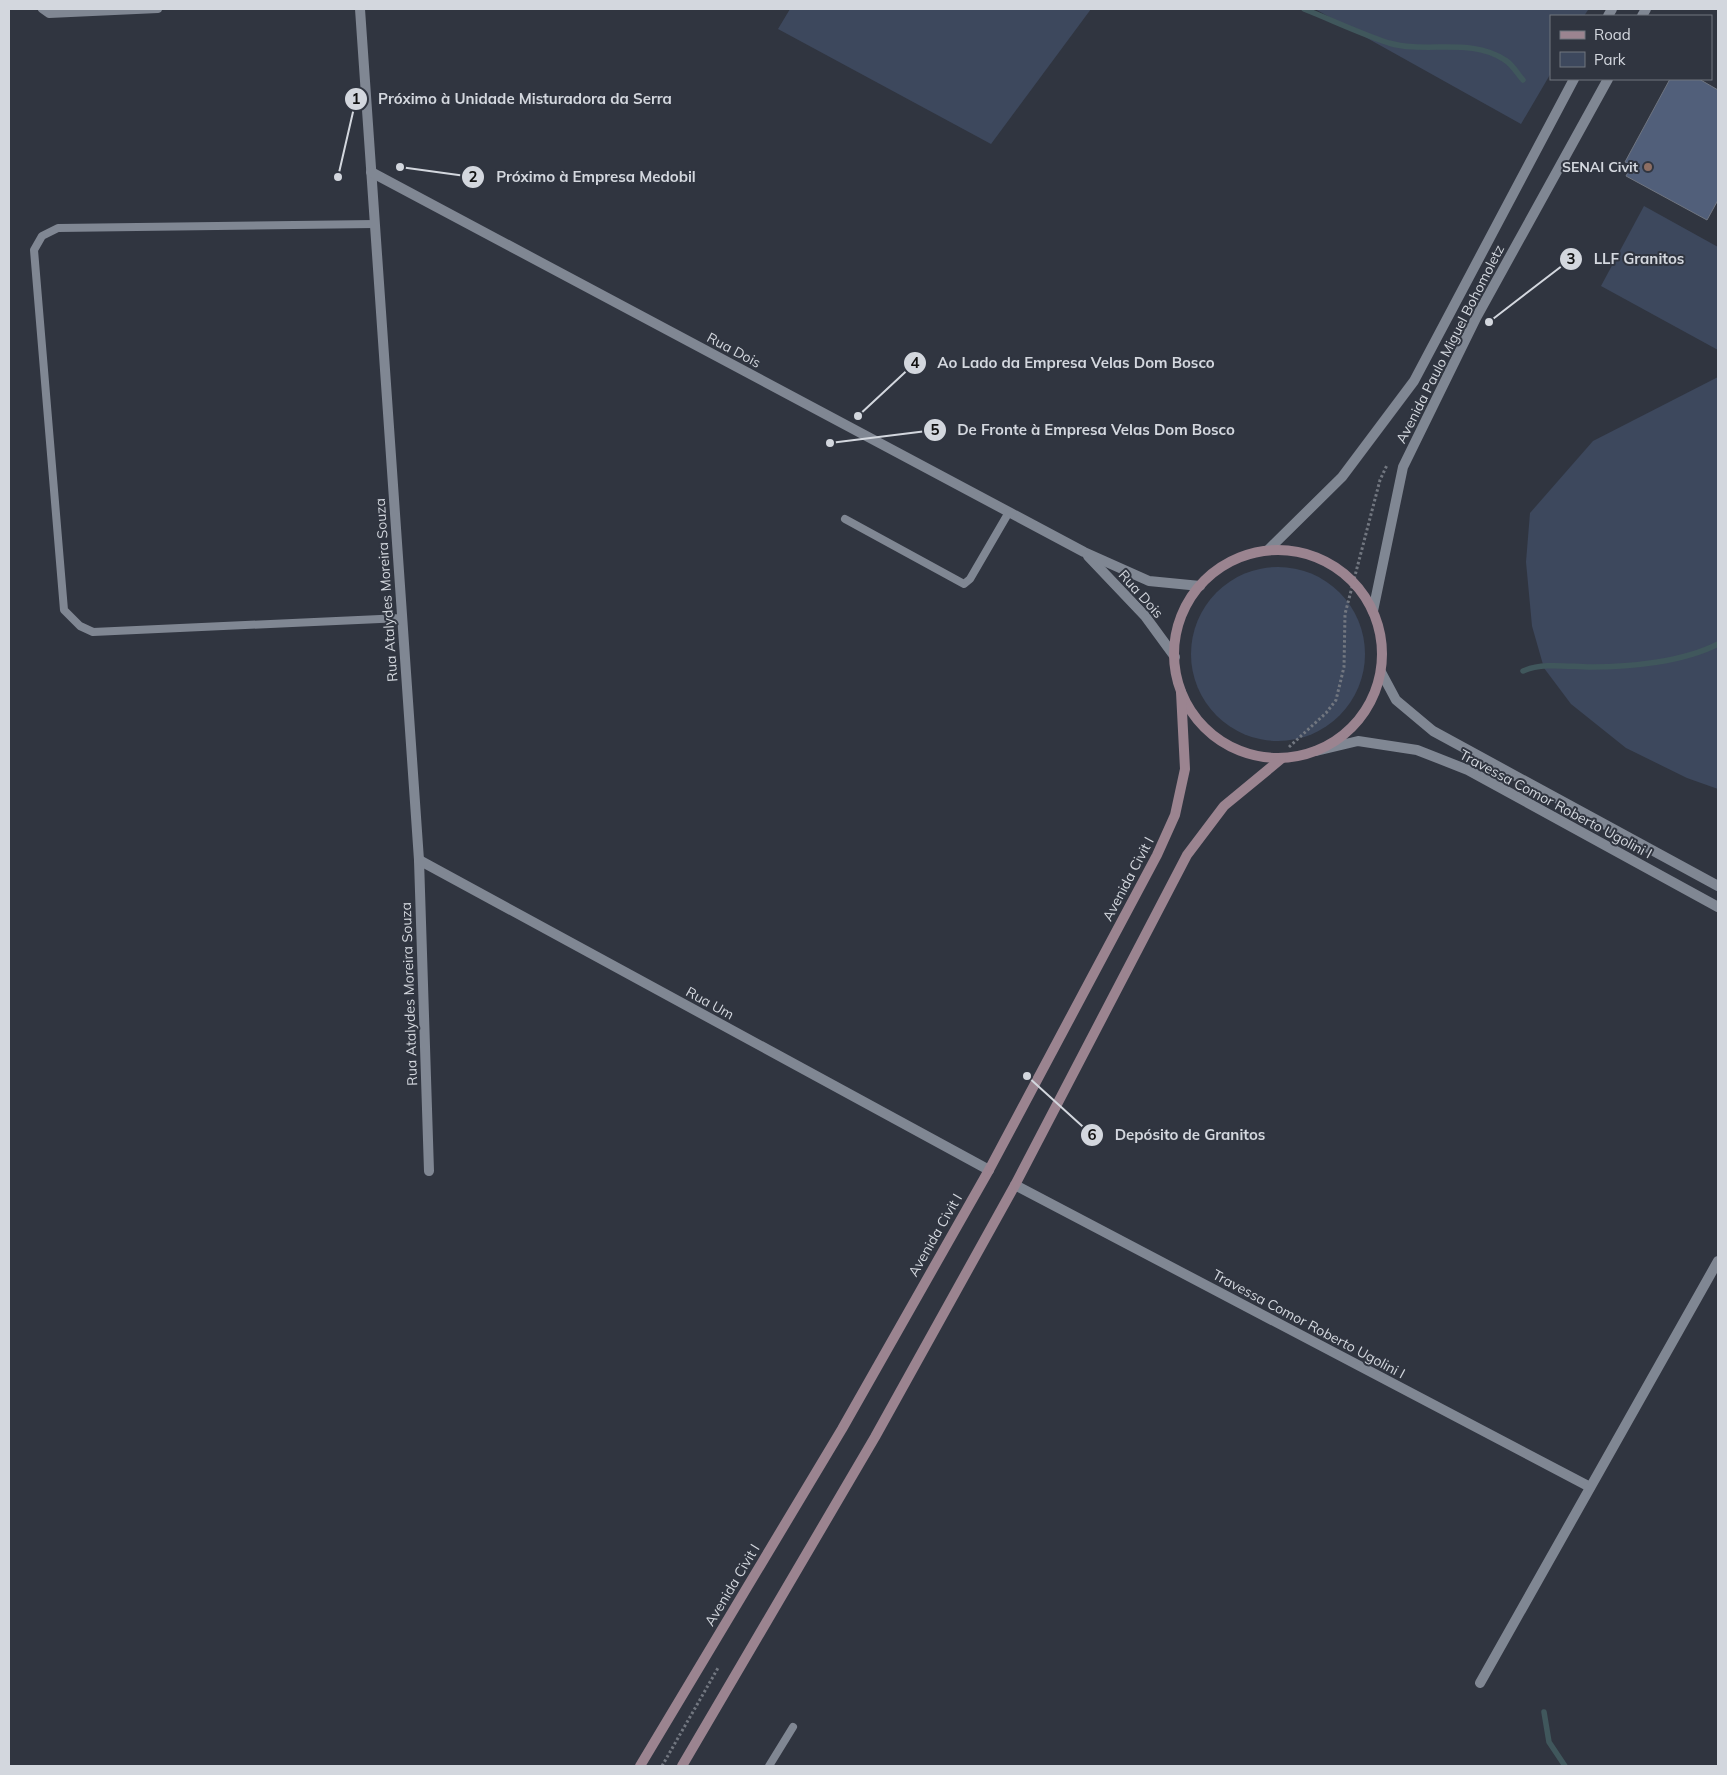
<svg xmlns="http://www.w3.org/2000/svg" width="1727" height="1775" font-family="Mulish,sans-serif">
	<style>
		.green { fill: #3d485d }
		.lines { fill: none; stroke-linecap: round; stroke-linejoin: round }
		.stream { stroke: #40575c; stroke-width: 5.5 }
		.building { fill: #515f7a; stroke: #6f7581 }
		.path { stroke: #727780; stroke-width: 3; stroke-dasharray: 2.5 2.5; stroke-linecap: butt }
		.service { stroke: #808793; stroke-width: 8 }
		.minor { stroke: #808793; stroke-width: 10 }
		.tertiary { stroke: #808793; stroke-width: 10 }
		.secondary { stroke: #9b8490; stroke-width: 10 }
		.education-dot { fill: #8d6e63; stroke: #303540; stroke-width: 2 }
		.labels { text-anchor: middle; stroke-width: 4; stroke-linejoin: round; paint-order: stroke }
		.poi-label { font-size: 14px; font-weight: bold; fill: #d3d7de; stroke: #303540; text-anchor: end }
		.street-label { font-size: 14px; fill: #d3d7de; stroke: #303540 }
		.leader { fill: none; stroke: #d3d7de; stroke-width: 2 }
		.callout-dot { fill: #d3d7de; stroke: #303540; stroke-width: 2 }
		.mark-label { font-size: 15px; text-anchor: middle; font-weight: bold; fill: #111 }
		.callout-label { font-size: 15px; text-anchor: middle; font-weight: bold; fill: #d3d7de; stroke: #303540; stroke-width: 4; stroke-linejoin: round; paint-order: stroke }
	</style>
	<rect width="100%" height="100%" fill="#303540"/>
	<!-- green -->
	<g class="green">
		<path d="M790,9H1091L991,144L778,29Z"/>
		<path d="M1315,9H1586L1588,10L1584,16H1551V73L1521,124Z"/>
		<path d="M1644,206L1718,247V350L1601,286Z"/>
		<path d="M1718,377V789L1687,778L1626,748L1571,704L1544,668L1532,626L1526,562L1530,513L1593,441Z"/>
		<circle cx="1278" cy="654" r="87"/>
	</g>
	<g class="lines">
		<!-- stream -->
		<g class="stream">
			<path d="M1304,9C1332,20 1361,34 1389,43C1427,54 1471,37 1505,60C1512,64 1517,73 1523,80"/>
			<path d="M1523,671C1544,662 1569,667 1591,667C1630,667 1683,662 1718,644"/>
			<path d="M1544,1712L1549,1742L1565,1766"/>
		</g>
	</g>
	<!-- building -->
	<path class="building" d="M1670,79H1699L1718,90V200L1707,220L1626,176L1632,165L1625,162Z"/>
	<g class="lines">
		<!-- path -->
		<g class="path">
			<path d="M1289,747L1326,713L1336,700L1344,667L1345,614L1380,480L1387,465"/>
			<path d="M662,1766L718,1668"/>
		</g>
		<!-- service -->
		<g class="service">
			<path d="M42,9L49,14L158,9"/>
			<path d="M375,224L58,228L42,236L34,250L64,610L80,626L93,632L402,618"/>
			<path d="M845,519L964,584L970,579L1009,512"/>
			<path d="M769,1766L793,1727"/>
		</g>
		<!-- minor -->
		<g class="minor">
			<path d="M360,9L419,860L429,1171"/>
			<path d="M371,172L1084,552L1149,581L1200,586"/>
			<path d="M1088,556L1145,616L1175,657"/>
			<path d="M1381,672L1396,700L1433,731L1718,886"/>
			<path d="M1316,751L1358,741L1417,750L1468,770L1718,907"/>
			<path d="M419,860L989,1170"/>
			<path d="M1015,1185L1590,1487"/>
			<path d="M1480,1683L1718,1261"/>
		</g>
		<!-- tertiary -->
		<g class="tertiary">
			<path d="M1608,16L1612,9"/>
			<path d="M1642,16L1646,9"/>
			<path d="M1268,550L1342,477L1414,381L1574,79"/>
			<path d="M1373,611L1403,467L1476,318L1608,79"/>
		</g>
		<!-- secondary -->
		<g class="secondary">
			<circle cx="1278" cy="654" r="104"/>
			<path d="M640,1766L842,1429L989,1170L1157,855L1175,815L1185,769L1181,692"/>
			<path d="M682,1766L875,1437L1015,1185L1187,855L1224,806L1281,759"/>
		</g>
	</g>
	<!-- markers -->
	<circle class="education-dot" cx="1648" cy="167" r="5"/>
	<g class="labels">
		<!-- poi labels -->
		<g class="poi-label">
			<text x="1638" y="172">SENAI Civit</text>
		</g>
		<!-- street labels -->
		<g class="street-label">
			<text transform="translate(1450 344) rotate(-63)" y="5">Avenida Paulo Miguel Bohomoletz</text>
			<text transform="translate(734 350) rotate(28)" y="5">Rua Dois</text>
			<text transform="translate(386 590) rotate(-94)" y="5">Rua Atalydes Moreira Souza</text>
			<text transform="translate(1141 594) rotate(48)" y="5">Rua Dois</text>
			<text transform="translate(1556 804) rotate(28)" y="5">Travessa Comor Roberto Ugolini I</text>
			<text transform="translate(1128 879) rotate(-62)" y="5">Avenida Civit I</text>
			<text transform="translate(409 994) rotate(-92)" y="5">Rua Atalydes Moreira Souza</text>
			<text transform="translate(710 1003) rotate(29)" y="5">Rua Um</text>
			<text transform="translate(935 1235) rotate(-60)" y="5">Avenida Civit I</text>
			<text transform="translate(1309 1324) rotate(28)" y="5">Travessa Comor Roberto Ugolini I</text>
			<text transform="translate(732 1585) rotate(-59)" y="5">Avenida Civit I</text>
		</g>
	</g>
	<!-- callouts -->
	<path class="leader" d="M338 177L356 99M400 167L473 177M1489 322L1571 259M858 416L915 363M830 443L935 430M1027 1076L1092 1135"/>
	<g class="callout-dot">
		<circle cx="338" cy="177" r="5"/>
		<circle cx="400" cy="167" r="5"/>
		<circle cx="1489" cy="322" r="5"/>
		<circle cx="858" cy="416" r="5"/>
		<circle cx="830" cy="443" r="5"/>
		<circle cx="1027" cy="1076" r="5"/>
		<circle cx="356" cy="99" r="12"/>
		<circle cx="473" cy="177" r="12"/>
		<circle cx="1571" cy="259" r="12"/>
		<circle cx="915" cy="363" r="12"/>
		<circle cx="935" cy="430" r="12"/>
		<circle cx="1092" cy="1135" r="12"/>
	</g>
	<g class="mark-label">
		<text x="356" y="104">1</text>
		<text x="473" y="182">2</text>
		<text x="1571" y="264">3</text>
		<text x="915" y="368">4</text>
		<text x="935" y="435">5</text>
		<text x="1092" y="1140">6</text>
	</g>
	<g class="callout-label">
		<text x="525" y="104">Próximo à Unidade Misturadora da Serra</text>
		<text x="596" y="182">Próximo à Empresa Medobil</text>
		<text x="1639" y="264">LLF Granitos</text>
		<text x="1076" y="368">Ao Lado da Empresa Velas Dom Bosco</text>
		<text x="1096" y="435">De Fronte à Empresa Velas Dom Bosco</text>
		<text x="1190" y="1140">Depósito de Granitos</text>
	</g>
	<!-- border -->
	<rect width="1727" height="1775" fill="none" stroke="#d3d7de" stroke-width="20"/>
	<!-- legend -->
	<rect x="1550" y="15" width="162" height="65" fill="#303540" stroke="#71767f"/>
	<rect x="1560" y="31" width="25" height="8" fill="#9b8490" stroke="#71767f"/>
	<text x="1594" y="40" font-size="15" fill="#d3d7de">Road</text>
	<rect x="1560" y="52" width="25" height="15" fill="#3d485d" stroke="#71767f"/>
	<text x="1594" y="65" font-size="15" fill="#d3d7de">Park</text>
</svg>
